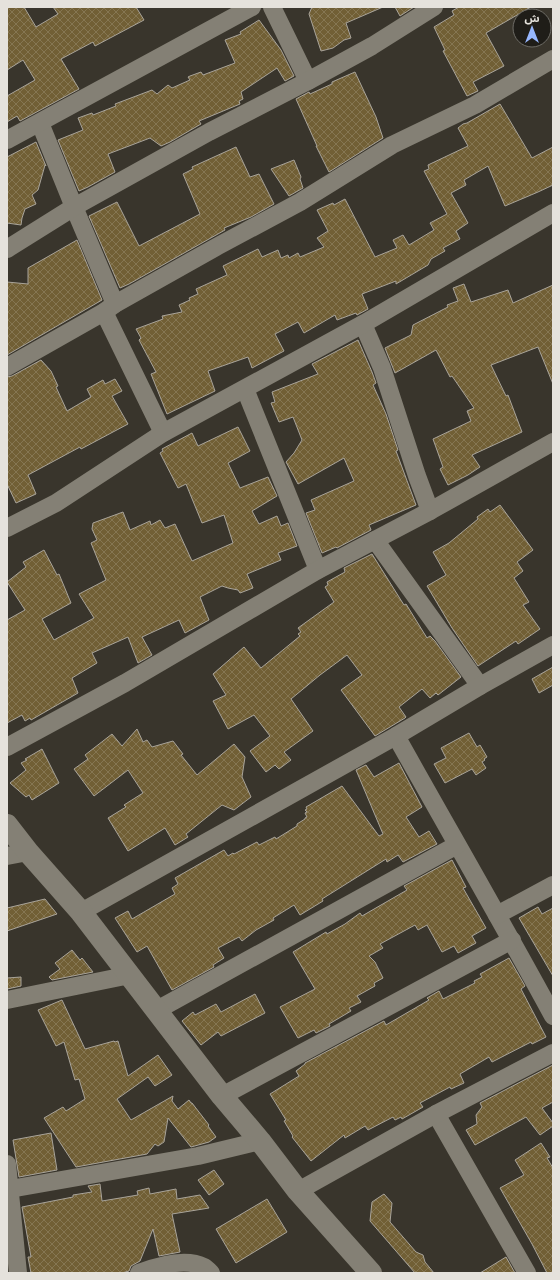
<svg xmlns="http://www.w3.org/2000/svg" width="560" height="1280" font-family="'Zilla Slab','Noto Sans Arabic',serif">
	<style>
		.building { fill: url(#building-cross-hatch); stroke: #a9a49a }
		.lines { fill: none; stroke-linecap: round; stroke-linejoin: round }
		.minor { stroke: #848075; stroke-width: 18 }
		.tertiary { stroke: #848075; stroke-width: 22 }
	</style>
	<defs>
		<pattern id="building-cross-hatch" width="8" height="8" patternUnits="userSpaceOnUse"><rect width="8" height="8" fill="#715f35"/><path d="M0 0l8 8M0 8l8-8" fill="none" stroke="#857652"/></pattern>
	</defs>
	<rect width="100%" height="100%" fill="#39352c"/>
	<!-- building -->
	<g class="building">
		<path d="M7,7H24L36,27L58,14L53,7H136L144,20L95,46L93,42L61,59L79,89L20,121L17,116L7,122V96L35,80L23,60L7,70Z"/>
		<path d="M312,7H383L346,23L351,38L344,40L333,48L321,51L309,14Z"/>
		<path d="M395,7H414L400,16Z"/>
		<path d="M459,7H531L486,33L504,66L473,82L478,91L467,96L443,51L445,50L434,27L454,15L452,11Z"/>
		<path d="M259,20L281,50L294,76L285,81L277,68L241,92L243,99L239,101L240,104L199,121L201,124L170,142L161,146L150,138L108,154L115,172L88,187L79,191L58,140L83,130L78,118L92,113L93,115L116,106L115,104L152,90L157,94L168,85L172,88L190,80L188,77L190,76L201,72L203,75L235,63L225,40L241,34L240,32Z"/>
		<path d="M355,72L376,117L383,138L329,172L316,146H317L296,99L309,92L310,94L332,84V82Z"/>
		<path d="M500,104L532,158L553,147V185L538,192L505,206L488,166L464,180L466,185L451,193L468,223L456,231L460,239L443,248L445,251L431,259L428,265L396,284V281L362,294L368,309L357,315L356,313L337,320L335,315L304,333L298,322L275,334L284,351L252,368L248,357L208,371L215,391L167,414L151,374L156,372L139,340L141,338L136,329L163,319L162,316L182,312L179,305L190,300L189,298L198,294L196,289L227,275L223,266L258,249L262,257L278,250L281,258L288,255L289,258L298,253L300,257L324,247L317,238L328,231L317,210L333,203L334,205L345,199L375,257L397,248L393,240L403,235L409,245L434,230L430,223L447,214L424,171L429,169L428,165L468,146L458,128L463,124L467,123Z"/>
		<path d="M36,142L46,166L45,165L38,190L32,195L36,204L25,209L22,218L21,225L7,223V157Z"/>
		<path d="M236,147L250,177L259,174L274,204L251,217L224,228L225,230L129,284L120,288L89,216L117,202L139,246L200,214L183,174L193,169L192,167Z"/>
		<path d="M294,160L301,177L300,179L303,188L289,196L271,169Z"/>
		<path d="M77,240L102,300L7,355V282L28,284V268Z"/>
		<path d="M464,284L471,302L508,290L513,303L553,285V384L538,347L491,365L506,396L508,395L522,432L472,455L480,467L468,475L448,485L440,469L443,467L433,439L471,421L467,411L474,408L452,376L450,377L436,350L395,373L385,348L411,335L413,325L448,307L447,305L458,301L453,288Z"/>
		<path d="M358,340L372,372L376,383L373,385L386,414L398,450L396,451L416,505L369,525L371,530L337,548L336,547L322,553L306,513L315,510L311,500L354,481L344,458L298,484L286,462L294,453L302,440L293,417L279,422L271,403L275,402L272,392L318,374L312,364Z"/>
		<path d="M41,360L51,371L58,386L56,387L67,411L91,397L87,389L103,380L105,384L115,379L122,391L112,396L128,424L81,449L80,447L28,475L36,494L16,503L7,484V377L12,376Z"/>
		<path d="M238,427L250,451L228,463L240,488L268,477L277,496L252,511L259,524L277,516L281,526L288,523L297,546L278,553L281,560L247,574L253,588L240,593L238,590L228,588L222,586L200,597L209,620L185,633L179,620L142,637L152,655L138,663L128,637L92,653L97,663L72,678L78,693L31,720L30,718L25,721L22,715L7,723V620L25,610L7,582L26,567L23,562L44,550L57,575L59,574L71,603L42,619L54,640L94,618L79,594L106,580L91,543L97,540L92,529L93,523L123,512L130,530L150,521L151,525L160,520L165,528L175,524L192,561L233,543L224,515L202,523L186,484L178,488L160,453L163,451L162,449L192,433L198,446Z"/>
		<path d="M500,505L533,550L517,562L523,571L514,578L529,602L523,605L540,629L518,644L516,641L478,666L452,628L427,586L446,575L433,552L449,543L478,519L477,517L488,509L490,512Z"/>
		<path d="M372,554L404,605L406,604L427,638L430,636L435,641L461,677L438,695L436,693L430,698L422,689L399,707L406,717L405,718L375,736L341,690L362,675L347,655L320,675L291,699L313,731L284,752L291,760L279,769L275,765L266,772L250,751L270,736L254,715L228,729L213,701L226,695L213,674L244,647L261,668L300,636L298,634L301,632L298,628L334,602L325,587L328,585L327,582L345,572L344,568Z"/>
		<path d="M553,667V685L539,693L532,679Z"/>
		<path d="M137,729L143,742L147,740L152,747L173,741L183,754L181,755L197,775L234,744L245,757L242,777L251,797L234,810L222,805L186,834L188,837L175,845L165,828L128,851L108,818L126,807L124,805L143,793L128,770L94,796L74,769L88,759L85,755L112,734L122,746Z"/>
		<path d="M469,733L477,747L480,745L487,757L484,759L485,760L482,762L486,768L476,775L472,769L445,783L434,764L446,758L441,748Z"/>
		<path d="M42,749L59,783L32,800L29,795L26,797L10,783L26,770L21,763L27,760L25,759Z"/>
		<path d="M399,763L422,807L406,817L419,837L429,831L437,844L403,862L398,855L387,862L386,859L322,899L323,901L300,915L294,905L273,918L274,920L256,930L242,941L239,937L218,948L224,958L213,965L214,967L172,990L147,946L137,952L115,918L128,911L132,919L175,894L172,888L178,884L175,878L224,850L228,856L233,853L234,854L257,842L259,845L275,837L276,839L297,826V824L305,819V818L307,817L305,813L307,812L305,810L307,809L306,807L342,786L379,836L383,834L356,770L366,765L374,777Z"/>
		<path d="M452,860L466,887L463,888L486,928L472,936L476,943L458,953L454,946L442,952L427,925L418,930L415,925L380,944L383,948L369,956L375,962L383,978L374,983L375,986L357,996L361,1002L349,1008L351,1011L329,1024L330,1026L316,1033L314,1030L298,1038L280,1007L315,989L293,952L326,932L327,934L345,924L360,913L362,916L407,890L404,886Z"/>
		<path d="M45,899L57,914L7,931V908Z"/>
		<path d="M538,907L542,914L553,908V976L519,918Z"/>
		<path d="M72,950L80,960L82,958L93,972L52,980L49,977L60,969L55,963Z"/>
		<path d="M509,958L525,986L521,989L546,1037L532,1044L531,1042L492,1062L489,1057L460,1074L464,1083L451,1089L450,1087L420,1103L423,1107L402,1119L401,1117L395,1120L393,1117L368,1130L365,1126L345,1138L344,1135L311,1161L292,1137L293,1136L284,1121L286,1120L270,1094L299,1076L296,1071L305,1064V1063L384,1021L386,1025L429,1000L427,998L439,991L443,999L475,983L474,981L482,977L480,974Z"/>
		<path d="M21,977V986L7,989V978Z"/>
		<path d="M255,994L265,1013L221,1036L218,1032L201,1045L182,1021L193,1012L195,1015L216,1004L221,1012Z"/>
		<path d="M62,1000L85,1049L114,1041L115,1042L118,1041L128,1076L158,1055L172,1075L155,1086L148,1077L117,1099L131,1120L173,1096L172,1101L178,1109L189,1100L191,1103H192L209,1125L208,1126L216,1137L209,1142L191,1147L168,1118L164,1142L158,1146L155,1144L147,1154L76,1167L44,1118L63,1107L66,1111L85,1099L79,1079L75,1080L64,1042L56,1046L38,1010Z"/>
		<path d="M553,1065V1102L542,1108L553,1123V1126L540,1135L526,1117L475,1145L466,1130L477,1124L476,1115L482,1107L480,1103Z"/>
		<path d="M51,1133L57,1170L19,1177L13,1140Z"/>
		<path d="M541,1143L550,1157L547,1158L553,1168V1273H547L532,1244L500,1188L524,1175L515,1160Z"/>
		<path d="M214,1170L224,1184L209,1195L198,1180Z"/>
		<path d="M100,1184L102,1201L138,1195L137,1191L149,1188L150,1194L176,1189L177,1199L200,1195L209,1208L172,1214L180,1252L159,1256L153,1229L140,1261L131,1266L129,1271L122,1273H31L28,1257H31L22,1207L73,1197V1195L92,1192L88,1186Z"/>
		<path d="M384,1194L392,1203L390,1222L416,1252L423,1255L425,1262L434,1273H415L370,1221L372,1202Z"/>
		<path d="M267,1199L287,1232L236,1263L216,1229Z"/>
		<path d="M506,1257L515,1273H480Z"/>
	</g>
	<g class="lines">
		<!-- minor -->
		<g class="minor">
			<path d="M272,7L308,81"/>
			<path d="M40,123L74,207L115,304"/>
			<path d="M7,140L252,7"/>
			<path d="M7,249L74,207L209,132L308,81L372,46L434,7"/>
			<path d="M104,312L163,433"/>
			<path d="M363,324L382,368L417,476L430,511"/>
			<path d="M7,367L104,312L115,304L218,246L300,202L392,145L475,105L553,59"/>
			<path d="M245,389L318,570"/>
			<path d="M7,528L56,503L163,433L363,324L553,213"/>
			<path d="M375,540L480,686"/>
			<path d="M396,736C448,829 502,922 553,1016"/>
			<path d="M7,747L125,683L318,570L430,511L553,442"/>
			<path d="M7,856L28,852"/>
			<path d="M81,912L396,736L480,686L553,645"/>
			<path d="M497,915L553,885"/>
			<path d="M7,1000L130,975"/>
			<path d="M157,1010L457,845"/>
			<path d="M222,1096L512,940"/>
			<path d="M436,1114L527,1273"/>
			<path d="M7,1164L18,1273"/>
			<path d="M10,1189L198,1156L260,1141"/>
			<path d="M298,1191L436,1114L553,1053"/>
			<path d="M139,1273C157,1266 185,1257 204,1267C206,1268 209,1271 211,1273"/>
		</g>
		<!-- tertiary -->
		<path class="tertiary" d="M7,825L28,852L81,912L222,1096L260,1141L298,1191L371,1273"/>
	</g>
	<!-- border -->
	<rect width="560" height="1280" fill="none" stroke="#e5e2dc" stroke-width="16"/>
	<!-- north arrow -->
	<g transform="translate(532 28)"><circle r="19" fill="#1f1d18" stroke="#6e6c66"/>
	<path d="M0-3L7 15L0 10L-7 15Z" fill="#96b6fd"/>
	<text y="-6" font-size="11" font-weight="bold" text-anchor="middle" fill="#e5e2dc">ش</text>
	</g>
</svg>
